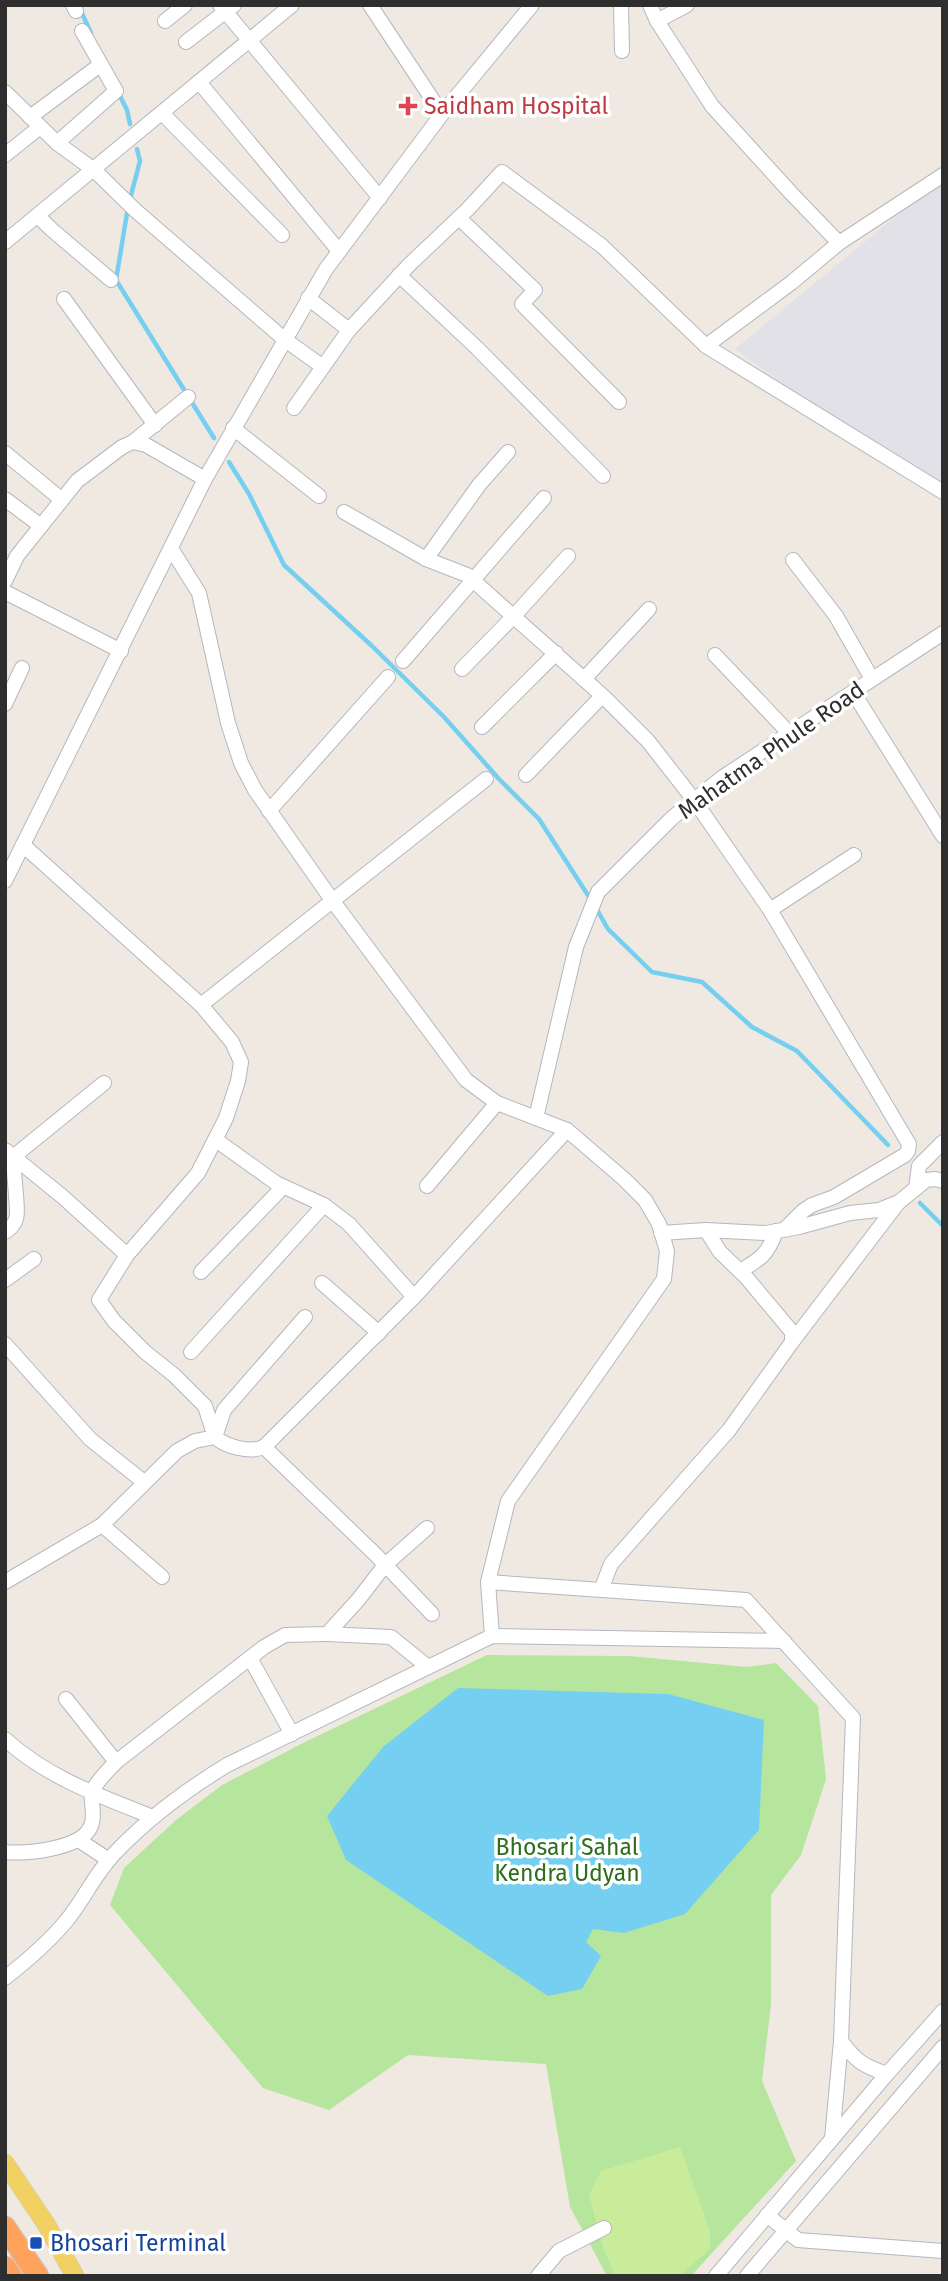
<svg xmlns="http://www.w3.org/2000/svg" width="948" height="2281" font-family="'Fira Sans',sans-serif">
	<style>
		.industrial { fill: #e3e1e8 }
		.green { fill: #b6e59e }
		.pitch { fill: #c9ec9a }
		.water { fill: #75cff0 }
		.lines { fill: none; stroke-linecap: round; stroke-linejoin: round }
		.stream { stroke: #75cff0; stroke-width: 4.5 }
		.minor-casing { stroke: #b4b7c1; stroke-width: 16 }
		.major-casing { stroke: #c9c9c9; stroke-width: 19 }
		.highway-casing { stroke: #c9c9c9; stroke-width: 23 }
		.minor { stroke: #fff; stroke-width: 14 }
		.major { stroke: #f2d163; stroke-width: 18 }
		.highway { stroke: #ffa35c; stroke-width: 21 }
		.health-dot { fill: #e0444e; stroke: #fff; stroke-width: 2.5 }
		.transit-dot { fill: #1a4fb4; stroke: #fff; stroke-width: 2.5 }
		.labels { text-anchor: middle; stroke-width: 7; stroke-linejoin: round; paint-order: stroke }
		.health-label { font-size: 23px; fill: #be3a42; stroke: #fff; text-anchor: start }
		.street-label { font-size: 23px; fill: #2e2e2e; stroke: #fff }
		.park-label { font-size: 23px; fill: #2c6e1b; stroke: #fff }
		.transit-label { font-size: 23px; fill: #164399; stroke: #fff; text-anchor: start }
	</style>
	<rect width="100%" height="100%" fill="#efe9e1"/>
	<!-- industrial -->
	<path class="industrial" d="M943,177V502L735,349Z"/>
	<!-- green -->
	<path class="green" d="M487,1655L629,1656L747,1667L776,1663L818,1706L826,1779L801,1855L771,1895V2004L762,2081L796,2161L691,2276H607L570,2207L546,2064L408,2055L329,2110L263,2088L110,1905L124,1868L176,1820L222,1785L305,1742Z"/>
	<!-- pitch -->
	<path class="pitch" d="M680,2147L710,2231V2249L679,2276H615L603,2247L589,2195L601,2171Z"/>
	<!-- water -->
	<path class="water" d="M458,1688L668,1694L764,1720L759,1830L685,1914L624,1933L593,1929L586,1942L601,1956L582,1989L548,1996L346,1860L327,1816L383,1747Z"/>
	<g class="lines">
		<!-- stream -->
		<g class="stream">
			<path d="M80,9L91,33"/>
			<path d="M118,92L127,110L130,124"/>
			<path d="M130,199L140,161L137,149"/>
			<path d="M128,207L116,280L214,438"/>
			<path d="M229,462L249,494L284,565L372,646L444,717L499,779L539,819L591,900"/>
			<path d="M596,908L608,929L652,972L702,982L752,1027L797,1051L888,1145"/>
			<path d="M920,1203L943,1226"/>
		</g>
		<!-- minor casing -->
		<g class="minor-casing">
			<g id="minor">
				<path d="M73,5L76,11"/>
				<path d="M220,5L380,198"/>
				<path d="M370,5L442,114"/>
				<path d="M621,5L622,51"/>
				<path d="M650,5L657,21L712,106L791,193L839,243"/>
				<path d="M165,21L185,5"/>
				<path d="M657,21L687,5"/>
				<path d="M186,42L234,5"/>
				<path d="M199,82L339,251"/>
				<path d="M5,92L57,143L94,170L135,210L284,339L323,367"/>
				<path d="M162,113L282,235"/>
				<path d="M30,117L100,65"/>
				<path d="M57,143L116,91L82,31"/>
				<path d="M5,155L40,127"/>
				<path d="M38,216L51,229L111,280"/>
				<path d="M459,218L535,290L522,304L619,402"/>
				<path d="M5,242L292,5"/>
				<path d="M399,275L477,348L603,476"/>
				<path d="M308,298L349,330L409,265L468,209L502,172L602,246L706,346L791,283L839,243L943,175"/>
				<path d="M64,299L155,425"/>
				<path d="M706,346L943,492"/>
				<path d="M294,408L349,330"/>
				<path d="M233,428L319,496"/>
				<path d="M133,442L188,397"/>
				<path d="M5,453L62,500"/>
				<path d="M5,499L41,526"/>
				<path d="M344,512L426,559L467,575L604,697L648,741L694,800L770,910L909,1144L908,1151L905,1155L834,1197L812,1205L803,1211L784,1230"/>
				<path d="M172,550L199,593L228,723L241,763L255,790L332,900L466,1080L497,1103L567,1130L624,1179L645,1200L659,1224L667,1251L664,1279L508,1501L488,1582L492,1636"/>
				<path d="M426,559L479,485L508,452"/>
				<path d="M793,560L836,616L872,679"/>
				<path d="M5,581L17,556L77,481L122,447L133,442L146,445L205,479"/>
				<path d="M5,592L121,651"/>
				<path d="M715,655L789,733"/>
				<path d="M403,661L544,498"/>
				<path d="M462,669L514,616L568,556"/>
				<path d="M584,679L649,609"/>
				<path d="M853,692L943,836"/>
				<path d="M5,704L22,668"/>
				<path d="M482,727L556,653"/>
				<path d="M526,775L602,696"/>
				<path d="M269,811L388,677"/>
				<path d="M23,845L201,1005L232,1042L241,1062L238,1081L226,1118L198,1173L127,1255L99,1300L114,1321L145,1352L174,1375L205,1406L215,1437"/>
				<path d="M5,881L205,479L326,269L442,114L532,5"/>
				<path d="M770,910L854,855"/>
				<path d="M201,1005L486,779"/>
				<path d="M536,1118L576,947L598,892L672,818L723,777L943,633"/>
				<path d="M216,1140L276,1183L324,1205L349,1224L414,1297"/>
				<path d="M5,1150L63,1197L127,1255"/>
				<path d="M427,1186L497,1103"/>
				<path d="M916,1188L919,1166L943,1142"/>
				<path d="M5,1232C10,1229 14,1225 16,1219C19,1212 13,1169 13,1157L104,1083"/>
				<path d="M661,1233L706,1230L766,1233L799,1227L850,1213L879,1210L899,1202L926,1180L935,1179L943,1181"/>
				<path d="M740,1271C761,1259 768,1254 776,1231"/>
				<path d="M201,1272L283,1187"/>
				<path d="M5,1280L34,1259"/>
				<path d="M322,1283L379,1333"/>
				<path d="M792,1342L898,1203"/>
				<path d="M5,1344L90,1439L144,1482"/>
				<path d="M191,1352L324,1205"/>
				<path d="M215,1437L224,1410L305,1317"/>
				<path d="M264,1447L414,1297L567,1130"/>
				<path d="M102,1525L162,1577"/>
				<path d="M5,1582L102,1525L177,1451L195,1441L215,1437C226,1447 250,1453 264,1447L375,1554L432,1614"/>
				<path d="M488,1582L746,1600L853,1718L841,2041L832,2139"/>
				<path d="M601,1590L611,1564L729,1430L792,1342V1332L746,1277L720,1252L706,1230"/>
				<path d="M327,1634L391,1637L428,1667"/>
				<path d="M250,1658L292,1734"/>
				<path d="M66,1699L116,1762"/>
				<path d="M5,1739C46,1777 102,1797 153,1817"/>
				<path d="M80,1841L109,1860"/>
				<path d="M5,1852C27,1854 82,1849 91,1826C96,1814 90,1802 92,1793C94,1785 109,1769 116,1762L264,1647L285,1635L327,1634L358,1600L385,1565L427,1528"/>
				<path d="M5,1978C28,1960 49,1942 67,1920C84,1899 95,1874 114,1854C147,1819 186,1790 227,1765L492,1636L784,1641"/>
				<path d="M841,2041C856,2061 863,2066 887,2074"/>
				<path d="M767,2215L798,2240L943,2251"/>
				<path d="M538,2276L559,2251L604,2228"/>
				<path d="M716,2276L887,2074L943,2011"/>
				<path d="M747,2276L943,2047"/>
			</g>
		</g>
		<!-- major casing -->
		<g class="major-casing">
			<path id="major" d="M5,2163L46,2224L75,2276"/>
		</g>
		<!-- highway casing -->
		<g class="highway-casing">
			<g id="highway">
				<path d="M5,2227L38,2276"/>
				<path d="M5,2267L11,2276"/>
			</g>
		</g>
		<!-- minor -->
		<use href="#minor" class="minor"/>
		<!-- major -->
		<use href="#major" class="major"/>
		<!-- highway -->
		<use href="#highway" class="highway"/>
	</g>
	<!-- markers -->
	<path class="health-dot" d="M404.5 95.5h7v7h7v7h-7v7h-7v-7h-7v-7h7z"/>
	<rect class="transit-dot" x="29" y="2236" width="14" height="14" rx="3.5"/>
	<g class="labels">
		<!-- health labels -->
		<g class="health-label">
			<text x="424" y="114">Saidham Hospital</text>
		</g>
		<!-- street labels -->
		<g class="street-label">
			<text transform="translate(771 750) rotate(-35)" y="8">Mahatma Phule Road</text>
		</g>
		<!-- park labels -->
		<g class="park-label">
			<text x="567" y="1855">Bhosari Sahal<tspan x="567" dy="26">Kendra Udyan</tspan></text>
		</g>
		<!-- transit labels -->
		<g class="transit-label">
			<text x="50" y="2251">Bhosari Terminal</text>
		</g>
	</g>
	<!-- border -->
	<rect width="948" height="2281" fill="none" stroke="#2e2e2e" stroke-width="14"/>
</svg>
